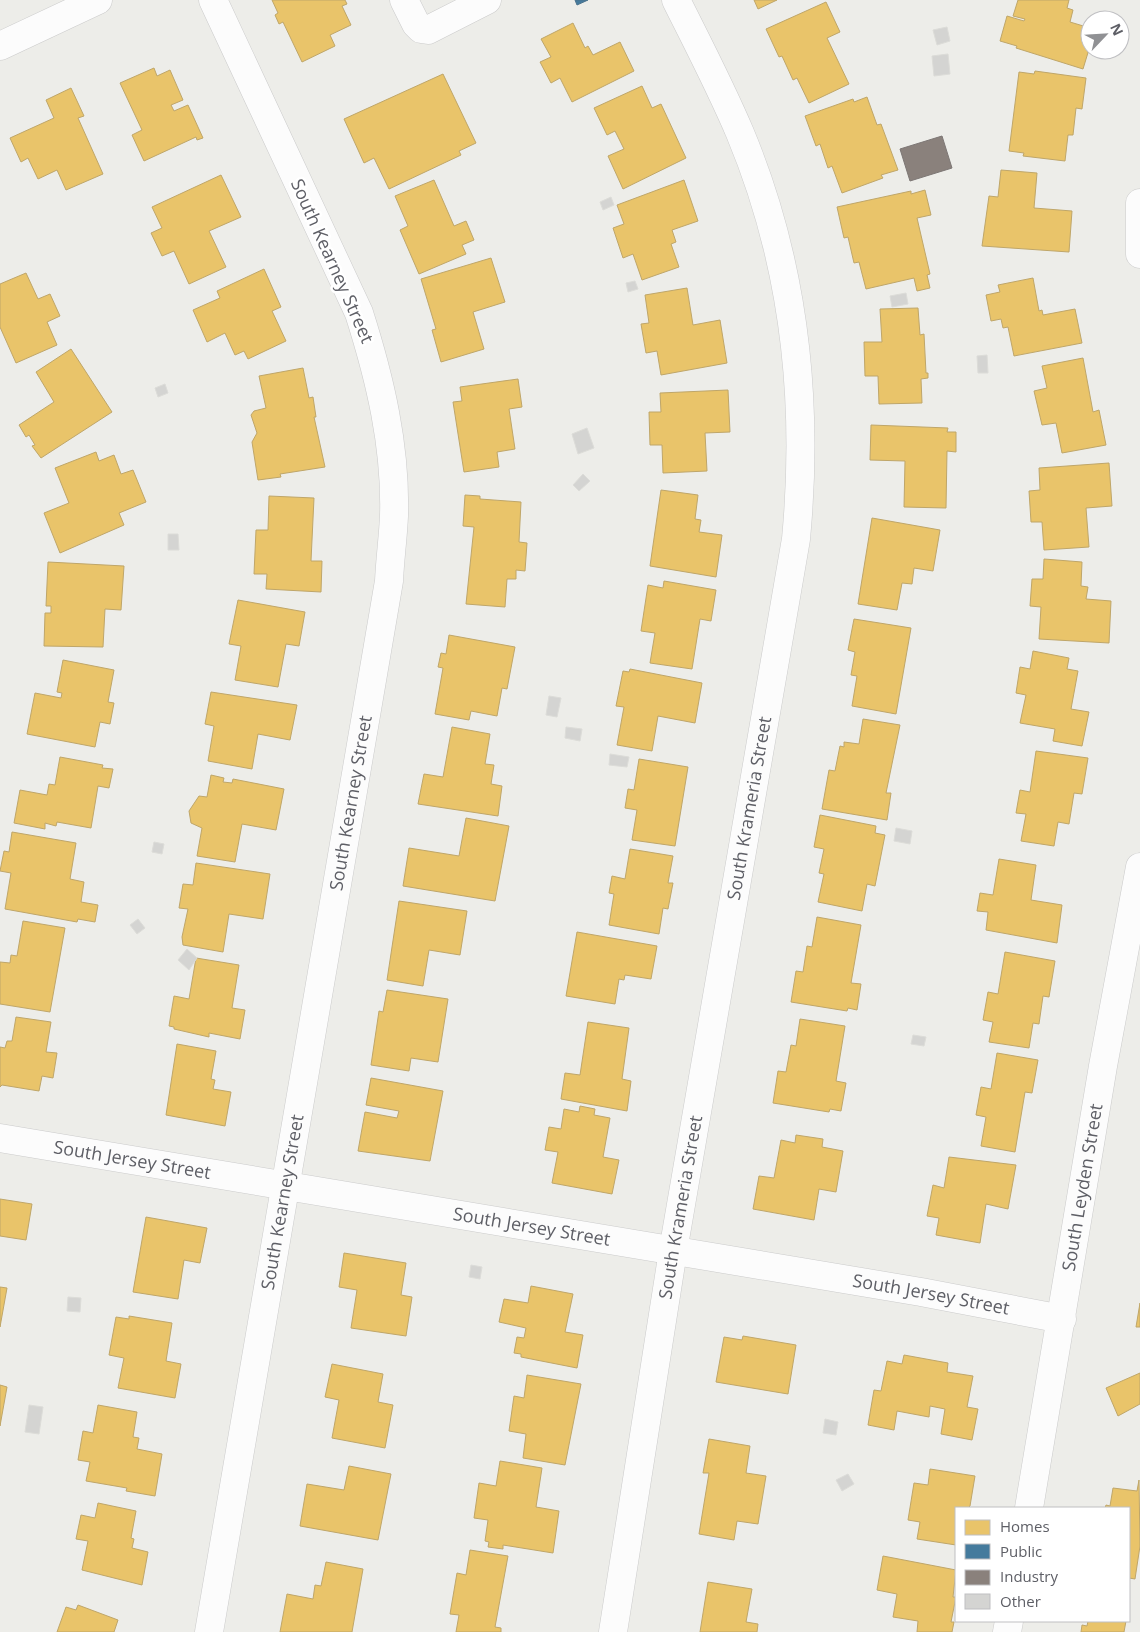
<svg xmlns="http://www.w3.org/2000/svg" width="1140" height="1632" font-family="'Open Sans',sans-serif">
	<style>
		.homes { fill: #e9c46a; stroke: #bfa669 }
		.public { fill: #457b9d; stroke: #4c738c }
		.industry { fill: #8a817c; stroke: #7d7775 }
		.building { fill: #d4d4d2; stroke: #dcdcd8 }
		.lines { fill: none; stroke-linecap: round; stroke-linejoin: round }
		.minor-casing { stroke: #cbcbcb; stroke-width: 29 }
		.minor { stroke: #fcfcfc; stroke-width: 28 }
		.labels { text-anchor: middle; stroke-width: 5; stroke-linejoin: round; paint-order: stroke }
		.street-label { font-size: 18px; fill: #5e5f66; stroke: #fff }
	</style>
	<rect width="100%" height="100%" fill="#edede9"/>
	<!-- homes -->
	<g class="homes">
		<path d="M272,0H345L347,4L342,6L351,25L330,35L335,46L302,62L283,22L279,24L275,15L278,13Z"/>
		<path d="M754,0H777L758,9Z"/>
		<path d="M1018,0H1069L1067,8L1073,10L1070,22L1090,28V46L1083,69L1016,48L1017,46L1000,41L1007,16L1024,21L1025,19L1013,16Z"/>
		<path d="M826,2L840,32L827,38L849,84L809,103L797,78L793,80L782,56L779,57L766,29Z"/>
		<path d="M573,23L585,48L588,46L593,55L620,42L634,71L572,102L560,78L551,83L540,62L551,57L541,39Z"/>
		<path d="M154,68L157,76L170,70L183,100L171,105L174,111L188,105L203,138L197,140L196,137L144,161L132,135L142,130L120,83Z"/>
		<path d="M1035,71L1086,78L1082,109L1076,108L1073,135H1068L1065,161L1023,156L1024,153L1009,151L1019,72L1034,74Z"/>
		<path d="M443,74L476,143L459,151L461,155L389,189L374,158L364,163L344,119Z"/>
		<path d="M642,86L652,108L661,104L686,158L623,189L608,156L624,149L615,131L607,135L594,108Z"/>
		<path d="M71,88L84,116L78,118L103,174L66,190L57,170L38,179L28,158L21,162L10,138L54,118L46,100Z"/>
		<path d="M867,97L877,125L881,124L898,170L881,175L883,178L842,193L832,166L828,168L820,144L816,146L805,116L853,99L854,102Z"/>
		<path d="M1001,170L1037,173L1034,208L1072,211L1069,252L982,246L989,196L998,197Z"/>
		<path d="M221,175L241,217L209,231L226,267L189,284L174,251L162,256L151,233L162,228L152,207Z"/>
		<path d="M434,180L454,226L466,221L474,240L462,245L466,254L419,274L400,230L408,226L395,196Z"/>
		<path d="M684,180L698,221L672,230L676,242L671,244L679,267L642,280L633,254L623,258L613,228L624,224L617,205Z"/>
		<path d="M925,190L931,215L917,218L930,274L927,275L930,288L917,291L914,278L866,289L859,262L854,263L848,237L844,238L837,207L911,191V194Z"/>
		<path d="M491,258L505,302L473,312L484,349L441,362L432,330L436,329L421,279Z"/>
		<path d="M264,269L281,307L272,311L286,341L248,359L244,351L235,355L225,333L207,342L193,310L220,298L217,291Z"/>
		<path d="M26,273L38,299L50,294L60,316L47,322L57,345L16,363L0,327V284Z"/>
		<path d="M1033,278L1039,311L1042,310L1043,315L1075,309L1082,343L1014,356L1008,327L1003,328L1001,319L991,321L986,295L1000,292L998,285Z"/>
		<path d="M687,288L693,325L720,320L727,363L661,375L657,351L646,353L641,324L649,323L645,295Z"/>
		<path d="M918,308L920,335L924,334L926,373H928V378L921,379L922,403L879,404L878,376H865L864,342H882L880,309Z"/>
		<path d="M71,349L112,412L41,458L32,446L35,445L29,435L26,437L19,425L54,402L36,372Z"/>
		<path d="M1083,358L1093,412L1099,410L1106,445L1062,453L1056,423L1042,425L1034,391L1047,388L1042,366Z"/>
		<path d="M303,368L309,398L313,397L316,417H314L325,467L280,474L281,477L258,480L252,442L257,433L251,415L254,411L266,408L259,376Z"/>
		<path d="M518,379L522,407L509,409L515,449L497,452L499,467L464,472L453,402L462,401L460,387Z"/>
		<path d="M728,390L730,432L705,433L707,471L663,473L662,445H650L649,412H661L660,393Z"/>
		<path d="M871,425L948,428L947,432H956V452L947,451L946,508L904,507L905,461L870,460Z"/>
		<path d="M96,452L99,461L114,455L121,474L133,470L146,502L119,513L124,525L60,553L44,513L69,503L55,468Z"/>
		<path d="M1109,463L1112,506L1086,508L1089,547L1044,550L1042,522H1031L1029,491L1040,490L1039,468Z"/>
		<path d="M661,490L698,495L695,519L701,520L699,532L722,535L716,577L650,566Z"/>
		<path d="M465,495L480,496V499L521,502L519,542L527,543L525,571L516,570V579H507L505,607L466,604L474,527L463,526Z"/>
		<path d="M269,496L314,498L311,561H322L321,592L266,589L267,574H254L256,530H268Z"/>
		<path d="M872,518L940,530L933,571L914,568L912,584L902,583L897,610L858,604Z"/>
		<path d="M1044,559L1082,562L1081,586L1088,587L1086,599L1111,601L1109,643L1039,639L1041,607L1030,606L1032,579H1043Z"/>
		<path d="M48,562L124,566L121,610L105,609L103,647L44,646L45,613H51V606H46Z"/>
		<path d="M664,581L716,590L711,621L700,619L692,669L650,663L655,633L641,631L648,585L663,588Z"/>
		<path d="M238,600L305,612L299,646L286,644L278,687L235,680L241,646L229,644Z"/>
		<path d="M854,619L911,628L896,714L852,706L857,676L851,675L855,652L848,650Z"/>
		<path d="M449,635L515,647L507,689L502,688L497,716L471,711L469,720L435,714L443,668L438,667L441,653L446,654Z"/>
		<path d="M1033,651L1069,658L1067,669L1078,671L1071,709L1089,712L1082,746L1053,741L1055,729L1020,723L1026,695L1016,693L1020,667L1030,669Z"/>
		<path d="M63,660L114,670L108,702L114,703L110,724L100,722L95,747L27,734L35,693L61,698L62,693L57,692Z"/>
		<path d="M630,669L702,683L695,723L658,716L652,751L617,745L624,707L616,706L623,671L629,672Z"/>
		<path d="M211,692L297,705L290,740L258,734L252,769L208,761L214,726L205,724Z"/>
		<path d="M863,719L900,725L886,793H891L887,820L822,809L829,770L835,771L840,746L844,747V742L859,744Z"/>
		<path d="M452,727L490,734L485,764L494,765L491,784L502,786L498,816L418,804L424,774L443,777Z"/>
		<path d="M1036,751L1088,758L1082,794L1074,793L1069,824L1058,822L1054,846L1021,841L1026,814L1016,813L1020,790L1030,792Z"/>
		<path d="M60,757L103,765L102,768L113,769L109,788L98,786L91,828L57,822L56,826L45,823V829L14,823L20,790L47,795L49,784L55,785Z"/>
		<path d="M639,759L688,767L675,846L632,840L637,810L625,808L628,789L634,790Z"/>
		<path d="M211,775L224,778L223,782L232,783L233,779L284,789L276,830L242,824L235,862L197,856L202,828L191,823L189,811L199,796L207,797Z"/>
		<path d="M820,815L876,826L875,833L885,835L875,886L867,884L862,911L818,902L824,874L819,873L824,849L814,847Z"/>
		<path d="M466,818L509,826L495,901L403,886L409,848L459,856Z"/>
		<path d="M12,832L76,843L70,879L84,882L81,902L98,905L95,922L78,919L77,922L5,909L11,873L0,871L4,851L9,852Z"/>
		<path d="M630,849L673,856L668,883H673L668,909L663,908L659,934L609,925L614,894L609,893L612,876L625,879Z"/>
		<path d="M999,859L1036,865L1031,900L1062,905L1057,943L986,930L988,912L977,911L980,893L993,895Z"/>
		<path d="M196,863L270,874L263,919L229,914L223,952L183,945L182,937L188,909L179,908L183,884L193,885Z"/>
		<path d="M399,901L467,911L460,955L429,950L423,986L387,980Z"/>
		<path d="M817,917L861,925L851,983L861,984L857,1010L848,1008L847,1011L791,1002L796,971L803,972L807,946L812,947Z"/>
		<path d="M23,921L65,928L50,1012L0,1004V962L10,963L11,955L17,956Z"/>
		<path d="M577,932L657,946L651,979L625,975L624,980L619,979L615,1004L566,996Z"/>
		<path d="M1005,952L1055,961L1049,997L1043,996L1039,1024L1033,1023L1029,1048L989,1042L993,1022L983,1020L988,992L998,994Z"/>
		<path d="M196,958L239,965L232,1008L245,1010L240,1039L209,1033V1037L174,1029V1027L169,1026L174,996L189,999Z"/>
		<path d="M387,990L448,999L438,1062L411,1058L409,1071L371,1065L379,1011L383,1012Z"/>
		<path d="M16,1017L51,1022L46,1052L57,1053L53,1078L42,1076L39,1091L2,1085L0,1087V1047L5,1048L7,1041H12Z"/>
		<path d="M800,1019L845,1026L836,1081L846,1083L841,1111L830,1109L829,1112L773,1103L778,1071L786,1072L791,1045L796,1046Z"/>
		<path d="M588,1022L629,1028L622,1079L631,1081L627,1111L561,1099L565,1073L580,1075Z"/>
		<path d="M177,1044L216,1051L211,1079L215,1080L213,1089L231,1092L225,1126L166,1115Z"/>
		<path d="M997,1053L1038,1060L1032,1093L1025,1092L1015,1152L981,1146L986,1117L976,1115L981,1087L991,1089Z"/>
		<path d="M371,1078L443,1091L430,1161L358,1151L365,1112L397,1118L399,1111L366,1105Z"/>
		<path d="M580,1106L595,1109L594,1115L610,1118L603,1157L619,1160L612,1194L552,1183L558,1152L545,1150L549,1127L561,1129L564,1109L579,1112Z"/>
		<path d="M796,1135L823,1139L822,1147L843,1151L836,1192L819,1189L814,1220L753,1209L759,1176L774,1178L781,1140L795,1143Z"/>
		<path d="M949,1157L1016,1165L1008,1209L986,1204L980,1243L936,1235L939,1218L927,1216L933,1185L944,1188Z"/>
		<path d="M0,1199L32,1204L26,1240L0,1236Z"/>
		<path d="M146,1217L207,1228L200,1263L184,1260L178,1299L133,1292Z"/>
		<path d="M344,1253L406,1263L401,1295L412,1297L406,1336L351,1328L357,1290L339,1287Z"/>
		<path d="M531,1286L573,1294L565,1332L583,1335L577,1368L521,1357V1354L514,1353L517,1337L524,1338L526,1328L499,1322L504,1299L528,1303Z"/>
		<path d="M0,1287L7,1288L0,1327Z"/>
		<path d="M1140,1303V1327H1136Z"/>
		<path d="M129,1316L172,1323L166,1361L181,1364L175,1398L118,1388L124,1358L109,1355L116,1317L129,1319Z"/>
		<path d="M743,1336L796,1345L788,1394L716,1382L724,1337L742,1340Z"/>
		<path d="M904,1355L948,1363L947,1372L973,1376L967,1407L978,1409L972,1440L941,1434L945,1409L930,1406L929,1417L897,1411L894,1430L868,1425L874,1390L881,1391L887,1361L902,1364Z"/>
		<path d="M332,1364L383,1374L378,1402L393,1405L385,1448L332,1438L339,1400L325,1397Z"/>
		<path d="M1140,1373V1404L1118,1416L1106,1388Z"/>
		<path d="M527,1375L581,1384L565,1465L523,1458L526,1434L509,1431L514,1396L524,1398Z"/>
		<path d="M0,1385L7,1387L0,1426Z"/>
		<path d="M98,1405L137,1412L133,1437L139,1438L137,1449L162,1454L155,1496L126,1491L127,1488L86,1481L90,1462L78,1460L83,1431L93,1433Z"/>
		<path d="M709,1439L750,1446L746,1473L766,1476L758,1524L737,1521L734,1540L699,1534L709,1473H703Z"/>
		<path d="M500,1461L542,1468L536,1507L559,1511L553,1553L503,1545V1549L488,1547L489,1542L485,1541L488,1520L474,1518L479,1483L496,1486Z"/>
		<path d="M349,1466L391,1474L378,1540L300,1526L307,1484L344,1490Z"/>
		<path d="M930,1469L975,1476L970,1506L968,1508H956V1545L917,1539L920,1522L908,1520L914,1483L928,1485Z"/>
		<path d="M1139,1480L1140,1546L1135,1579L1129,1578V1508H1105L1106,1505L1110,1506L1113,1488L1137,1491Z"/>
		<path d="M98,1503L136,1511L131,1538L134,1539L132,1548L148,1552L142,1585L82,1570L88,1541L76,1539L81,1515L95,1518Z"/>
		<path d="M470,1550L508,1556L495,1627L501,1628V1632H456L459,1615L450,1614L457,1573L466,1575Z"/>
		<path d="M883,1556L956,1570L953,1597H956L951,1622H954L952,1632H917L918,1621L893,1617L897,1594L877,1590Z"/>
		<path d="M326,1562L363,1569L352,1632H280L287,1594L313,1599L315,1585L321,1586Z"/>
		<path d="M708,1582L752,1589L746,1622L758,1624L757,1632H700Z"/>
		<path d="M78,1605L118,1620L114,1632H57L66,1607L76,1610Z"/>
		<path d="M1088,1621H1126L1124,1632H1081L1082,1625L1087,1626Z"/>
	</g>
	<!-- public -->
	<path class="public" d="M575,0H588L577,5Z"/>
	<!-- industry -->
	<path class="industry" d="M942,136L952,168L910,181L900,149Z"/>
	<!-- building -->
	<g class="building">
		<path d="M947,27L950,41L937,45L933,30Z"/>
		<path d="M948,54L950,74L934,76L932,56Z"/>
		<path d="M611,197L614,205L603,210L600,202Z"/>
		<path d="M635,281L638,289L628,292L626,283Z"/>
		<path d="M906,293L908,304L892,307L890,296Z"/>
		<path d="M987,355L988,373H978L977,356Z"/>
		<path d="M165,384L168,393L158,397L155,388Z"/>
		<path d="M587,428L594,448L578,454L572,434Z"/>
		<path d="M583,474L590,481L579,491L573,485Z"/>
		<path d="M168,534H178L179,550H168Z"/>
		<path d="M549,696L561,698L557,717L546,715Z"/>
		<path d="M566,727L582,729L580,741L565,738Z"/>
		<path d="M610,754L629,757L627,767L609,765Z"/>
		<path d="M896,828L912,831L910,844L894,841Z"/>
		<path d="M154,842L164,844L162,854L152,852Z"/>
		<path d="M138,919L145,928L137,934L130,925Z"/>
		<path d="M187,949L197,958L189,970L178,960Z"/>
		<path d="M913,1035L926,1037L924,1046L911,1044Z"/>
		<path d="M471,1265L482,1267L480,1279L469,1277Z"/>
		<path d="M68,1297L81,1298L80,1312L67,1311Z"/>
		<path d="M29,1405L43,1407L39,1434L25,1432Z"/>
		<path d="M825,1419L838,1422L836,1435L823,1433Z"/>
		<path d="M848,1474L854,1484L842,1491L836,1480Z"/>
	</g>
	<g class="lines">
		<!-- minor casing -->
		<g class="minor-casing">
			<g id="minor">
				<path d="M404,0L416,24L421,29L428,30L487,0"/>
				<path d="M0,46L98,0"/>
				<path d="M1140,203V254"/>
				<path id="s1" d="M0,1138L921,1292L1062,1319"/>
				<path id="s2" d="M1029,1508L1103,1066L1140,867"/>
				<path id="s3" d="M209,1632L389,581C390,559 393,538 394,516C396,446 380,379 359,313L213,0"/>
				<path id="s4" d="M613,1632L673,1251L796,539C809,401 794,262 740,133C721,88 698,44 676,0"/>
				<path d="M1007,1632L1009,1621"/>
			</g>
		</g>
		<!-- minor -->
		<use href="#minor" class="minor"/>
	</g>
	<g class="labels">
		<!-- street labels -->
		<g class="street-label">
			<text transform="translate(332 261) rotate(66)" y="6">South Kearney Street</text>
			<text dy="6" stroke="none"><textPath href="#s3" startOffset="841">South Kearney Street</textPath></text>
			<text dy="6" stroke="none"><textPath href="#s4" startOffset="835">South Krameria Street</textPath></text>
			<text dy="6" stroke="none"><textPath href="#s1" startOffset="134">South Jersey Street</textPath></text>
			<text dy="6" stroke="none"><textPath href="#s2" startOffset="325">South Leyden Street</textPath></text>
			<text dy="6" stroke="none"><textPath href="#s3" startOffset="436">South Kearney Street</textPath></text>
			<text dy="6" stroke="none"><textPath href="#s4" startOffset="430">South Krameria Street</textPath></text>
			<text dy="6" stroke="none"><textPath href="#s1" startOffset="539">South Jersey Street</textPath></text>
			<text dy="6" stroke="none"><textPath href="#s1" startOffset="944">South Jersey Street</textPath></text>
		</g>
	</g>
	<!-- legend -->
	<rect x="955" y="1507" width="175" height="115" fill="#ffffff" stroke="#bfbfc2"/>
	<rect x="965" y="1520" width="25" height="15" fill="#e9c46a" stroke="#bfbfc2"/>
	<text x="1000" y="1532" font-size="15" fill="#5e5f66">Homes</text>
	<rect x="965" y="1544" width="25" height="15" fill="#457b9d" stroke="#bfbfc2"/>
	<text x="1000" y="1557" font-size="15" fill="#5e5f66">Public</text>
	<rect x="965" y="1570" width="25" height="15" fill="#8a817c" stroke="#bfbfc2"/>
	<text x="1000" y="1582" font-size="15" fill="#5e5f66">Industry</text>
	<rect x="965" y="1594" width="25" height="15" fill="#d4d4d2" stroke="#bfbfc2"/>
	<text x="1000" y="1607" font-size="15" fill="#5e5f66">Other</text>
	<!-- north arrow -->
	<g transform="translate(1105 35) rotate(65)"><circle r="24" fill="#ffffff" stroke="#bfbfc2"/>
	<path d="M0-4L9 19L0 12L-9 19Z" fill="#909194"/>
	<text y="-8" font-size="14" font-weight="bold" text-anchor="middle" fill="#5e5f66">N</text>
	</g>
</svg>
